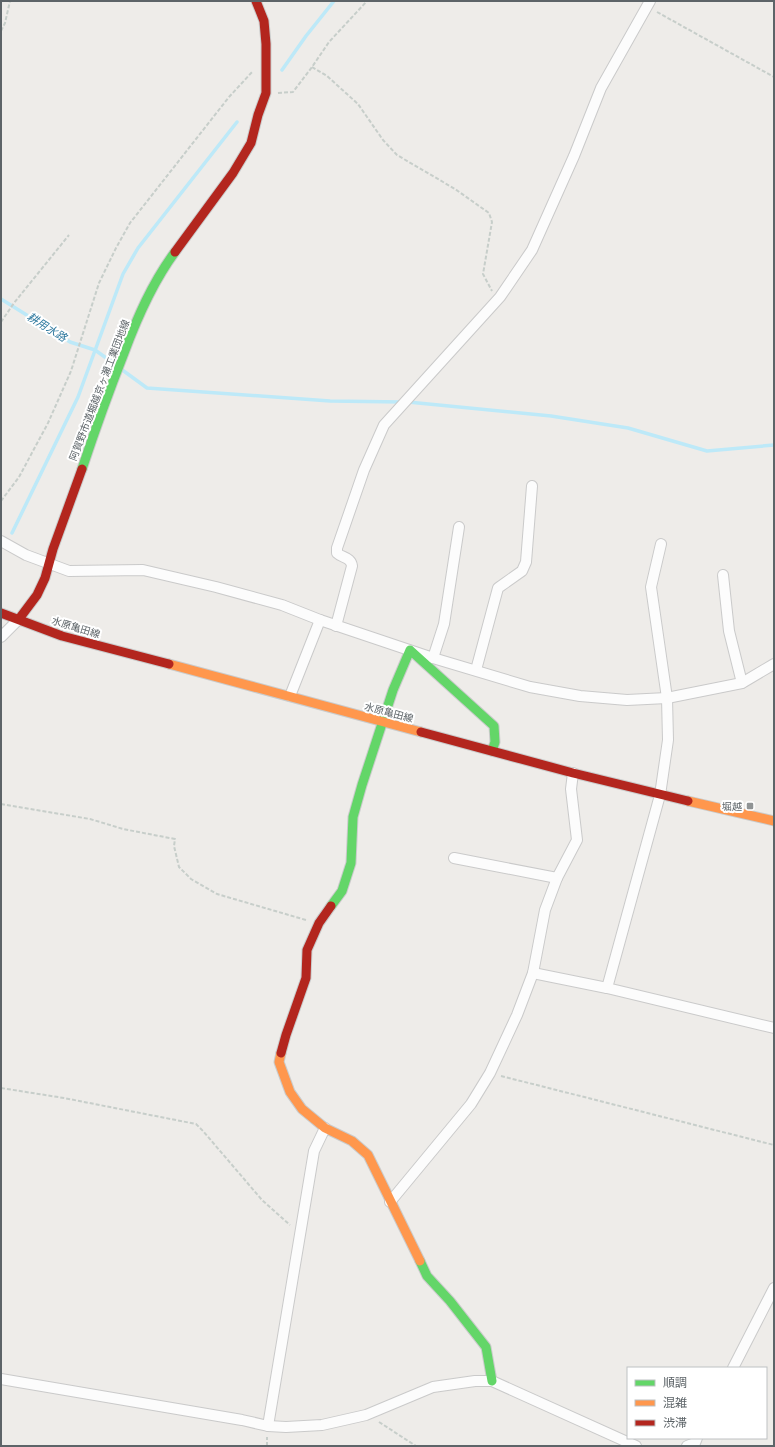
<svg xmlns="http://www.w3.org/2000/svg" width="775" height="1447" font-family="Inter,'Noto Sans JP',sans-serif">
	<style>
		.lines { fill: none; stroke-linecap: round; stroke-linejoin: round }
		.stream { stroke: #bde9f8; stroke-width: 3.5 }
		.street-casing { stroke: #cacaca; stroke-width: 12 }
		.fast-casing { stroke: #cacbcb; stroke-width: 11 }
		.slow-casing { stroke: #cacbcb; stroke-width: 11 }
		.jam-casing { stroke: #cacbcb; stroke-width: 11 }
		.path { stroke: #c7ceca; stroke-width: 2; stroke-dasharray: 4 2; stroke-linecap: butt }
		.street { stroke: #fcfcfc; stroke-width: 10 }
		.fast { stroke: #63d668; stroke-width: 9 }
		.slow { stroke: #ff974d; stroke-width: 9 }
		.jam { stroke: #b3261e; stroke-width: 9 }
		.poi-dot { fill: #909495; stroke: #fff; stroke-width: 1.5 }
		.labels { text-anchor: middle; stroke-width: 4; stroke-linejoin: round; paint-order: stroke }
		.street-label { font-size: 10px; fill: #5d6468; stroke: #fff }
		.poi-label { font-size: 10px; fill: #5d6468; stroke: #fff; text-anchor: end }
		.water-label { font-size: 11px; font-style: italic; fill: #327ba0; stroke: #fff }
	</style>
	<rect width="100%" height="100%" fill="#eeece9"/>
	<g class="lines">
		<!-- stream -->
		<g class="stream">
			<path d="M282,70L306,36L334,1"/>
			<path d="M1,299L70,342L95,350L116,365"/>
			<path d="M121,369L147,388L330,401L402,402"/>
			<path d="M408,402L551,416L628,428L707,451L774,445"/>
			<path d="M12,533L78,397L123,274L138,248L237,122"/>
		</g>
		<!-- street casing -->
		<g class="street-casing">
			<g id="street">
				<path d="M1,541L26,555L69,571L143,570L216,587L282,605L320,620L433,658L530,687L580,696L627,700L667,698L742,683L774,664"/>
				<path d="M723,575L729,631L742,683"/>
				<path d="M336,626L352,566C351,557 342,558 337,553V548L364,470L384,425L500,297L532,250L574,156L601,88L650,1"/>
				<path d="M1,637L19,619"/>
				<path d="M433,658L444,624L459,527"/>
				<path d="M476,670L498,588L522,571L526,562L532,486"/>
				<path d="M290,696L320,620"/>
				<path d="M454,858L557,878"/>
				<path d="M533,973L607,988L774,1028"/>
				<path d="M607,988L660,795L668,740L667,698L651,587L661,544"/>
				<path d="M390,1202L471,1104L490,1073L517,1015L533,973L545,910L557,878L577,840L571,789L573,773"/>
				<path d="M733,1368L774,1288"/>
				<path d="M1,1379L242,1420L268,1426L286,1427L322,1425L366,1415L433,1387L475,1381H492L636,1446"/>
				<path d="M268,1426L314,1151L325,1128"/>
				<path d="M687,1446L695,1443L697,1438"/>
			</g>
		</g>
		<!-- fast casing -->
		<g class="fast-casing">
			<g id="fast">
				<path d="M82,469C95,430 109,391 124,353C137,318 152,283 175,252"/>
				<path d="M331,906L342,891L351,863L353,817L362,785L393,690L410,650L494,726L495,742L492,751"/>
				<path d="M420,1261L427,1276L450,1301L486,1347L492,1381"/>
			</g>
		</g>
		<!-- slow casing -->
		<g class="slow-casing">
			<g id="slow">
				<path d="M169,664L421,732"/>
				<path d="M688,801L774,821"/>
				<path d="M281,1053L279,1062L290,1092L302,1109L325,1128L352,1141L368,1155L420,1261"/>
			</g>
		</g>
		<!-- jam casing -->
		<g class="jam-casing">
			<g id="jam">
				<path d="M175,252L233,173L251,143L258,115L266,93V44L264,21L256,1"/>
				<path d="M1,613L62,636L169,664"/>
				<path d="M19,619L37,595L45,578L53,549L82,469"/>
				<path d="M421,732L573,773L688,801"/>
				<path d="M281,1053L286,1035L306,978L307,950L319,923L331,906"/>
			</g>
		</g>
		<!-- path -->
		<g class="path">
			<path d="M657,12L774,77"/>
			<path d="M1,31L5,23L10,1"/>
			<path d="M312,67L327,76L358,104L383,140L397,155L455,189L489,213L492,222L483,274L492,291"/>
			<path d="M278,93L293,92L312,67L329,42L367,1"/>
			<path d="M1,322L14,303L69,235"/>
			<path d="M1,501L19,477L48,423L71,371L99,283L116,248L130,223L229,97L253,71"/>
			<path d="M1,804L90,819L123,829L175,839L174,846L179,867L191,879L217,894L306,920"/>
			<path d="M501,1076L774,1145"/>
			<path d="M1,1088L64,1098L196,1124L203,1131L262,1200L290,1225"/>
			<path d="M379,1422L416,1446"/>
			<path d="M267,1446V1437"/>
		</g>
		<!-- street -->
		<use href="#street" class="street"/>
		<!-- fast -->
		<use href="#fast" class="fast"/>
		<!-- slow -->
		<use href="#slow" class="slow"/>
		<!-- jam -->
		<use href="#jam" class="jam"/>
	</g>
	<!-- markers -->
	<rect class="poi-dot" x="746" y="802" width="8" height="8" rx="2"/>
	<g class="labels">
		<!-- street labels -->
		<g class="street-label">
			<text transform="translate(99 390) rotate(-69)" y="4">阿賀野市道堀越京ヶ瀬工業団地線</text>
			<text transform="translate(76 627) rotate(17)" y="4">水原亀田線</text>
			<text transform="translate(389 712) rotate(15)" y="4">水原亀田線</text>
		</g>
		<!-- poi labels -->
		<g class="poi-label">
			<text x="742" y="810">堀越</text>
		</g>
		<!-- water labels -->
		<g class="water-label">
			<text transform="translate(47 327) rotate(32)" y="4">耕用水路</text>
		</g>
	</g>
	<!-- border -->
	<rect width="775" height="1447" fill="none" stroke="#5d6468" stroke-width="4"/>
	<!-- legend -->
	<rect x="627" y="1367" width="140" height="72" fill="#ffffff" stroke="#bec1c3"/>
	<rect x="635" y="1380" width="20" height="6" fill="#63d668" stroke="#bec1c3"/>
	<text x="663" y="1387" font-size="12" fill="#5d6468">順調</text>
	<rect x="635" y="1400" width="20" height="6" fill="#ff974d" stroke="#bec1c3"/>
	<text x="663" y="1407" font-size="12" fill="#5d6468">混雑</text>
	<rect x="635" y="1420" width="20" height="6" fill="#b3261e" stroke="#bec1c3"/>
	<text x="663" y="1427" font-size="12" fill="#5d6468">渋滞</text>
</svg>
